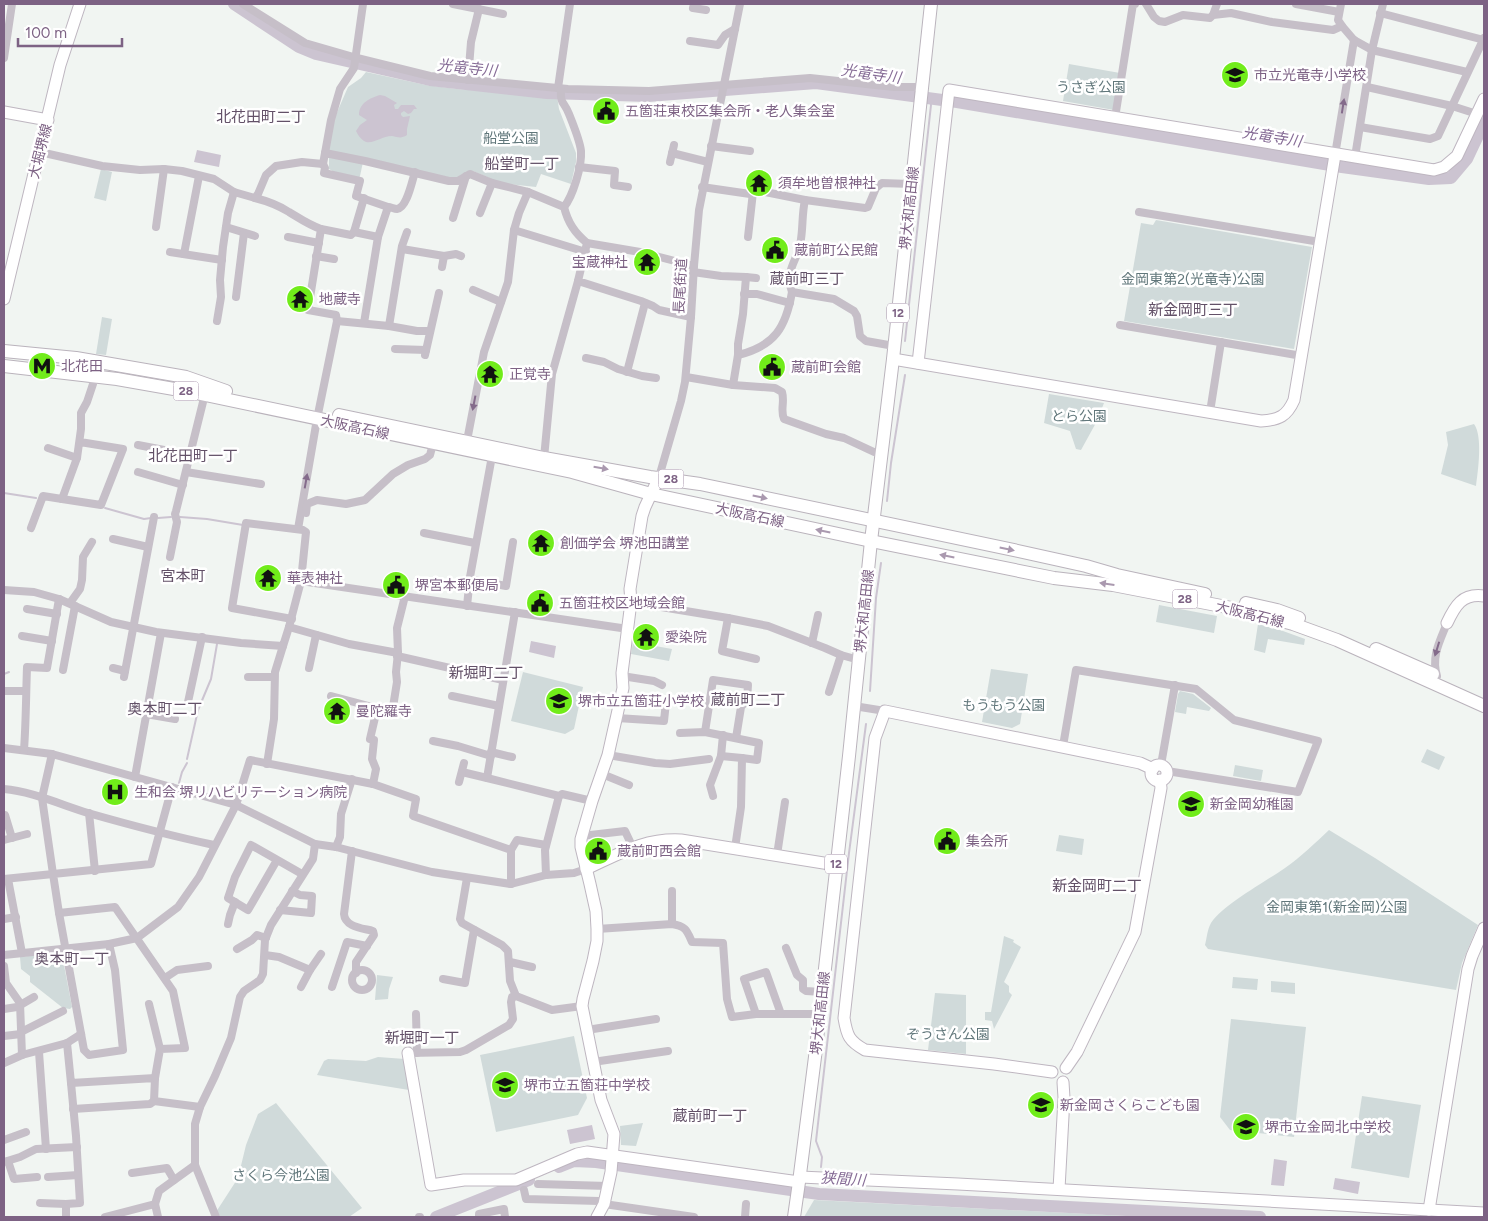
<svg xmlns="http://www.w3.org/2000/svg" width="1488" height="1221" font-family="Figtree,'Noto Sans JP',sans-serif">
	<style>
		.green { fill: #d0dada }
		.water { fill: #ccc4d1 }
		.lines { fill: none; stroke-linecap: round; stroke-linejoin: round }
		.stream { stroke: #ccc4d1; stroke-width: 2 }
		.river { stroke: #ccc4d1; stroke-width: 12 }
		.secondary-casing { stroke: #beb6c0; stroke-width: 13 }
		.primary-casing { stroke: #bab3bc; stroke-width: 14 }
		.street { stroke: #c6bfc8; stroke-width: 8 }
		.secondary { stroke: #fff; stroke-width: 11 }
		.primary { stroke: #fff; stroke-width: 12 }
		.oneway { fill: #846b8b }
		.oneway2 { fill: #aa99af }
		.labels { text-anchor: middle; stroke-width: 5; stroke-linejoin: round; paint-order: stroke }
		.shield { fill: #fff; stroke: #a491a9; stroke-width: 1 }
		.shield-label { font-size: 12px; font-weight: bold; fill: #7d6284 }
		.poi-label { font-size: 14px; fill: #7d6284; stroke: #fff; text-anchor: start }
		.park-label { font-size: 14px; fill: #61777b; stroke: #fff }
		.street-label { font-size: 14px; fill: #7d6284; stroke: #fff }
		.water-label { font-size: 15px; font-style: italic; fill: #866c96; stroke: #fff }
		.neighbourhood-label { font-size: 15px; fill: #635168; stroke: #fff }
	</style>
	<rect width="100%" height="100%" fill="#f1f5f2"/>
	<!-- green -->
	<g class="green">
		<path d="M1069,64L1120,73L1114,110L1063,101Z"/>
		<path d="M366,72L426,85L457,89L557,96L559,109L576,153V162L571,184L541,174L536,187L508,184L494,180L473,171L458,178H452L328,152L335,117L348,87L361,78Z"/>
		<path d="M329,157L363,162L360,176L359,178L336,173L329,169Z"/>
		<path d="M101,169L112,172L106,201L94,198Z"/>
		<path d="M1156,220L1312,247L1294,349L1124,321L1141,223L1153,225Z"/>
		<path d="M102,317L112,319L106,355L96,354Z"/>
		<path d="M1049,394L1104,403L1097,421L1081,450L1076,449L1070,431L1044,423Z"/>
		<path d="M1474,424C1483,436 1478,471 1476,486L1441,474L1448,445L1446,432Z"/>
		<path d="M1159,605L1217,616L1214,633L1156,622Z"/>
		<path d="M1258,624L1283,631L1305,639L1304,645L1268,639L1265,653L1254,650Z"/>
		<path d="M633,642L672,649L669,661L631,654Z"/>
		<path d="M991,669L1028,674L1020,724L1012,728L982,722Z"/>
		<path d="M523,672L583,687L574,729L565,734L511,721Z"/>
		<path d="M1180,691L1193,694L1211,708L1209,711L1187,707L1186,714L1175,712L1178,694Z"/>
		<path d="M1427,749L1445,757L1439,770L1421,762Z"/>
		<path d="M1235,765L1263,770L1261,781L1233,776Z"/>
		<path d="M1329,830L1375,858L1478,925L1462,963L1456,990L1208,949L1205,945C1207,938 1207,930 1211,923C1224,904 1265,882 1285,868C1301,857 1315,843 1329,830Z"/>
		<path d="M1059,835L1084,839L1082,855L1056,851Z"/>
		<path d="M1004,936L1014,940L1013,942L1021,947L1004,982L1009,986V992L1012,995L994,1029L992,1021L985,1020V1012H991Z"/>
		<path d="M60,952L62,955L72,1007L70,1009L63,1008L30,982V976L21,969L20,957Z"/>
		<path d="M377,975L393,977L389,989L388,999L375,1000Z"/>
		<path d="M1233,977L1258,979L1257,990L1232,988Z"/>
		<path d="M1271,981L1295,983V994L1271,992Z"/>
		<path d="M935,993L966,995V1054L928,1050Z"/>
		<path d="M1231,1019L1306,1027L1294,1137L1230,1130L1220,1117Z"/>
		<path d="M574,1036L587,1098L578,1115L496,1132L480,1055Z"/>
		<path d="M378,1057L405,1059L409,1090L317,1075L324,1061L328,1059L366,1061Z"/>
		<path d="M1362,1096L1421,1105L1409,1178L1351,1168Z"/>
		<path d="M276,1103L362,1208L349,1217H221L216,1212L238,1178L246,1145L258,1114Z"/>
		<path d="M643,1123L636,1146L621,1145L620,1126Z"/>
		<path d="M814,1200L1148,1217H804Z"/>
	</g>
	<!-- water -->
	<g class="water">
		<path d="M380,95L385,96L397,103L394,105L395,109H398L401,105H414L417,109H414L411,113L408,114L404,111L401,113V115L403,117L410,116L407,129V135C401,139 398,137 392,136C377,136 367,153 356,131L360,125L367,120L359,115C359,103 370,98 380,95Z"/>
		<path d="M197,150L221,155L219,167L194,162Z"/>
		<path d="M531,641L556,646L554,658L529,652Z"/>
		<path d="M592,1125L595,1139L570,1144L567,1130Z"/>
		<path d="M1274,1159L1287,1161L1284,1186L1271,1185Z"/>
		<path d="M1335,1178L1360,1182L1358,1194L1333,1189Z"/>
	</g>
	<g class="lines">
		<!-- stream -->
		<g class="stream">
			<path d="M905,341L931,105L930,99"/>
			<path d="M4,493L36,498"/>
			<path d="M887,501L891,463L905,375"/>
			<path d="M105,508L144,519L151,518"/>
			<path d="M180,517L207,519L243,525"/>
			<path d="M158,518L171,517"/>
			<path d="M4,674L9,672"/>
			<path d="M870,691L876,598L881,563"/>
			<path d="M187,759L198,710L211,679L217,644"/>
			<path d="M179,783L182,772L187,763"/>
			<path d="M821,1167L822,1157L816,1141L849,853L866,724"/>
		</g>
		<!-- river -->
		<g class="river">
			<path d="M234,4L299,47L316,54L430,80L547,93L648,96L816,83L957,102L1342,167L1429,179L1451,178L1467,159L1484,123"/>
			<path d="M559,1167L574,1161L596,1162L819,1194L1260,1217"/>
			<path d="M436,1217L529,1180"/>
		</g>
		<!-- secondary casing -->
		<g class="secondary-casing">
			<g id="secondary">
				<path d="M4,112L48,120"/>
				<path d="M4,299L60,65L80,4"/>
				<path d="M893,359L1261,421C1279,420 1287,416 1294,400L1335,155"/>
				<path d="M918,363L949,90L1434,170L1444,167L1457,156L1484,99"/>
				<path d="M1447,623C1455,606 1462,593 1484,596"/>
				<circle cx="1159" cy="773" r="8"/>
				<path d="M586,869C619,854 644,838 681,840L836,865"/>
				<path d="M408,1053L431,1185L464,1180H516L577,1154L587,1152L799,1182"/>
				<path d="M1066,1068L1077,1052L1135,932L1161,788L1160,780"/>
				<path d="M1052,1072L994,1064L865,1050C849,1041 847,1036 844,1018L875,738L885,711L1140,763L1153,769"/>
				<path d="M800,1177L958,1184L1484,1213"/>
				<path d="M1059,1189L1064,1098L1063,1082"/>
				<path d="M1429,1210L1468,969L1472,956L1484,928"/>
				<path d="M597,1217L604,1204L611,1172L614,1134L601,1100L582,1006L583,999L593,961L597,941V929L596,911L590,884L581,847V839L592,801L608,755L623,688L622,673L631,602L630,589L642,516L645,507L659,477"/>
			</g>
		</g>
		<!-- primary casing -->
		<g class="primary-casing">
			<g id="primary">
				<path d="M4,351L76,358L186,377L226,391"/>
				<path d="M4,366L117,379L191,392L572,472L651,494L871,541L1054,578L1113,585L1242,610L1293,624L1337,640L1484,706"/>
				<path d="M339,415L544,458L650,477L700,484L1018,551L1086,566L1117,575L1205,594"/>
				<path d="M1246,603L1277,610L1299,618"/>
				<path d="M1376,649L1433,674"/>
				<path d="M794,1217L799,1182L815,1057L849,756L871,541L893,359L931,4"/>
			</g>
		</g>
		<!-- street -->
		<g class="street">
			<path d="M243,4L305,43L357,58L430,76L568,89L649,91L810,78L894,87H922"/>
			<path d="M453,4L503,14"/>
			<path d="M694,4L693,8L706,10"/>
			<path d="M1146,4L1154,17L1159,21L1165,22L1183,15L1210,18L1213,15L1231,13L1272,22L1333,30L1342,26L1354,40L1372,50L1467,72"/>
			<path d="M1296,4L1339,12"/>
			<path d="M1341,4L1338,20L1342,26"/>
			<path d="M1380,13L1484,40"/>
			<path d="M1213,15L1217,4"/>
			<path d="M690,41L718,45L725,35L735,29"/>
			<path d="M4,58L12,4"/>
			<path d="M468,80L471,42L479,9"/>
			<path d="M1367,87L1452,106L1477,114"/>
			<path d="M558,88L570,4"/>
			<path d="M561,89C560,105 564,101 569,114C573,124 580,141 581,151C582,166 573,196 564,207"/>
			<path d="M1115,118L1133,4H1135"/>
			<path d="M1360,127L1430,139L1438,136L1484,38"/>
			<path d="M711,146L750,151"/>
			<path d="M40,152L102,166L140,170L164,169L182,171L214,179L234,192L255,198L258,194L266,175L276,166L302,162L323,164L325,153L365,161L449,181H458L470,174L492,183L528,192L564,207C568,223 575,233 587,243L578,281L641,301L653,306L659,310L691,317"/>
			<path d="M325,153L331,120L340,89L354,68L363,4"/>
			<path d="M672,153L708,162"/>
			<path d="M1335,155L1354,40"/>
			<path d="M1355,157L1372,50L1383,4"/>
			<path d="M670,162L674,145"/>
			<path d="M323,164L325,168L324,173L360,181L356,196L388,207"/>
			<path d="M579,167L615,171L614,185L628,187"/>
			<path d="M702,187L750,194L755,190L805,200C802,213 803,226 801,239C800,258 783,270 792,292L834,299L854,311L857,316L860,336L866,341L894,346"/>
			<path d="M255,198C267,201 278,205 289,212C299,218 309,225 321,229L308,310L336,315L337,321L317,419L298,529"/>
			<path d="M805,200L865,208L868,207L876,188L882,183L911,184"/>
			<path d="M1139,212L1320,242"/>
			<path d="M480,213L492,183"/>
			<path d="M453,218L466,176"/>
			<path d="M156,227L164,169"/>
			<path d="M226,227L255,236"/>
			<path d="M321,229L351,235L354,232L364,198"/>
			<path d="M514,230L586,252"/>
			<path d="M354,232L378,237"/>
			<path d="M288,237L319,243"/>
			<path d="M748,237L753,192"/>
			<path d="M587,243L640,252L694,266"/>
			<path d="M402,249L444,256L456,254L461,256"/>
			<path d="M170,252L222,260"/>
			<path d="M184,254L199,176"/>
			<path d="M316,256L334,259"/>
			<path d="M442,267L444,256"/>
			<path d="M693,272L721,276L746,277L756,278"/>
			<path d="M473,290L501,302"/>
			<path d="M744,294H757L790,303"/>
			<path d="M236,297L244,233"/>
			<path d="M217,321L221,297L220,280L223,247L228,213L234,192"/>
			<path d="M337,321L389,326L402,246L407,232"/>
			<path d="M364,323L378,237L388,207C391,207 394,209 397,209C407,208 412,181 415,172"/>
			<path d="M1120,325L1302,356"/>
			<path d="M389,326L417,331H430"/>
			<path d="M395,349L426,350"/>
			<path d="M425,355L439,293"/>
			<path d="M738,355C775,346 786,327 792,292"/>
			<path d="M586,358L604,362L618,369L642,376L656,378"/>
			<path d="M627,372L645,303"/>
			<path d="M686,377L733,385L775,388L782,392C785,402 780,410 784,419L826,434L844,438L874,452L881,454"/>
			<path d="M733,385L738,355V344L743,314L746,277"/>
			<path d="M1210,412L1221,342"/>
			<path d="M80,442L123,449L101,505L62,499L77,458L81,429V413L87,402L93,384"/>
			<path d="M138,445L190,455"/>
			<path d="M466,446L484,352L508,282L514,230L519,213L528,192"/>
			<path d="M48,448L77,458"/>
			<path d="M544,458L552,374L578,281"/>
			<path d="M138,472L183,485"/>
			<path d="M186,472L261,484"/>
			<path d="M659,477L681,401L685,382L691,317L694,266L699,210L740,4"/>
			<path d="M306,513L307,504L317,500L346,504L365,500L393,474L408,465L425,459L430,455L433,444"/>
			<path d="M31,528L43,496L62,499"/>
			<path d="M424,533L475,543"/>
			<path d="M113,539L148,547"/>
			<path d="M170,557L177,522L175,514L176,511L203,402"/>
			<path d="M469,579L506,586L513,542"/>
			<path d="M4,590L34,592L59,599L111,622L156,632L241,643L283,646L289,627L301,581L628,629"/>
			<path d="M631,602L728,618L768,626L825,648L841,655L859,660"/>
			<path d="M70,603L80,589L82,580L83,557L92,542"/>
			<path d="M467,606L470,577L492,456"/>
			<path d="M27,609L57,614"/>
			<path d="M515,612L487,778L559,796L562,794L592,801"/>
			<path d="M728,618L722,651L756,659"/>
			<path d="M292,619L232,608L246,523L303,530L306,532L301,581"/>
			<path d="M289,627L349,644L398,653"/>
			<path d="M22,636L52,641"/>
			<path d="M812,643L818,615"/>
			<path d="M397,656L503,680"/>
			<path d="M113,668L125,671"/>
			<path d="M309,668L316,635"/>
			<path d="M63,670L75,606"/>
			<path d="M622,676L654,681L662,685"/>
			<path d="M1437,676C1431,656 1440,641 1447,623"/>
			<path d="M124,677L154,517"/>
			<path d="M248,677H274"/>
			<path d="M4,691H26"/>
			<path d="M829,692L841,655"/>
			<path d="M331,696L380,709"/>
			<path d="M452,696L499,706"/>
			<path d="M188,702L202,637"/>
			<path d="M854,706L885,711"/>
			<path d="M146,714L175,719"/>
			<path d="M617,718L664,721L666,702"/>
			<path d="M705,732L713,680L748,685L747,700L741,707L736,738"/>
			<path d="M680,733L705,732L759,743L757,760L742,758"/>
			<path d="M433,741L458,746L491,756"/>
			<path d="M1063,746L1076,670L1196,689L1234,720L1318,741L1298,792L1167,771"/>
			<path d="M4,748L52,754L236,805L315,844L336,847L432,872L511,884L546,875L574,873L586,869"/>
			<path d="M24,750C26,722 26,695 27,667L47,668L59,599"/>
			<path d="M491,752L512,757"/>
			<path d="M608,755L655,763L670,764L709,759"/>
			<path d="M721,756L742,758L741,807L735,848"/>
			<path d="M267,764L274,719L275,672L283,646"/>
			<path d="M1161,765L1175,685"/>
			<path d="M462,772L487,778"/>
			<path d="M602,774L629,785"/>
			<path d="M135,777L161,633"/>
			<path d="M459,782L464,763"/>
			<path d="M373,784L376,769L372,759L374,740L370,739L377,709L390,711L393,707L397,682L396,672L398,653L397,628L405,596"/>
			<path d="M4,789C30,791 62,805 88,813C130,825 172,836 214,845"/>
			<path d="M713,796L710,785L721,756L723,735"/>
			<path d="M89,813L95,871"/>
			<path d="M5,815L12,838"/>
			<path d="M582,836L625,831L633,848"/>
			<path d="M4,840L27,834"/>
			<path d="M336,847L340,837L341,814L352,779"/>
			<path d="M511,850L517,840L546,845"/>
			<path d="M352,851L344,914C345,927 362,928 373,931L374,935L356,962V973"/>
			<path d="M777,855L785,802"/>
			<path d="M277,860L248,910L228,898L235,877L251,845L302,874"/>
			<path d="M546,875L545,850L559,796"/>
			<path d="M467,878L460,919L462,923L502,945L508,951L510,981L516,996"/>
			<path d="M4,879L53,874L42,798L52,754"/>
			<path d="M8,879L22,953"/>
			<path d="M280,910L311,913L312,896L300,895L292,891"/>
			<path d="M59,913L84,1050L89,1055L123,1050L115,970L109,944"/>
			<path d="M4,919L16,917"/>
			<path d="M228,924L230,915L235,902"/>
			<path d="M672,924V891"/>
			<path d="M597,929L672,924C686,926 687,931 692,942L723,943L727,999L732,1017L756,1014H820"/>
			<path d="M786,948L797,975L803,980V989L806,991L822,992"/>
			<path d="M237,949L252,940L257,935L266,938"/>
			<path d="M4,955L109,944L137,938L178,907L199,877L236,805L250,760L373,784L416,799L413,816L511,850V884"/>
			<path d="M265,955L279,957L310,970L301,987"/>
			<path d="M510,962L532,967"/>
			<path d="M4,966L6,983L20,1003L22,1055"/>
			<path d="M310,970L321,954"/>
			<circle cx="362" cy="980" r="10"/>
			<path d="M165,978L177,970L208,966"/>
			<path d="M443,979L465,983L474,930"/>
			<path d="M332,987L347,942L367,946"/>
			<path d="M149,1004L160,1049"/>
			<path d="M4,1009L17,1007L34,997"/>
			<path d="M416,1014L417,1053"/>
			<path d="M756,1014L744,979L766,972L781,1014"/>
			<path d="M587,1030L656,1019"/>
			<path d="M21,1032L63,1011"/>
			<path d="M4,1036L21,1034"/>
			<path d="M67,1043L71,1083L155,1078L154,1101L200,1107"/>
			<path d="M39,1052L46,1149"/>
			<path d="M408,1053L460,1052L466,1050L509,1025L513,1019L511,1002L512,997L516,996L552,1010L582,1006"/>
			<path d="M593,1062L668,1051"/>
			<path d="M4,1063L22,1055L67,1043L81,1034"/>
			<path d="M155,1078L160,1049L185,1048L173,991L115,907L59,913L53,874L151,864L172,787"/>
			<path d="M73,1109L150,1104L154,1101"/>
			<path d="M4,1140L26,1132"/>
			<path d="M8,1161L14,1179L37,1177"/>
			<path d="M4,1162L20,1157L36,1149L77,1147"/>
			<path d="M132,1173L167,1168L174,1180"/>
			<path d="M48,1177L78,1175"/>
			<path d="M538,1184L608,1186"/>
			<path d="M524,1190L526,1199L599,1201L604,1204L694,1217"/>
			<path d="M40,1203L66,1204"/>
			<path d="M155,1204L158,1217"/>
			<path d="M66,1217V1204L80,1203L76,1136L71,1083"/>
			<path d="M105,1217L155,1204L159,1191L195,1165"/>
			<path d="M216,1217L195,1165V1124L200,1107L215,1076L231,1038L240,997L244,991L260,980L263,974L265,940L271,925L313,859L315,844"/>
			<path d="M419,1217H420"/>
			<path d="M479,1217V1214L504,1209L505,1217"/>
			<path d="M745,1217L746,1204"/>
		</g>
		<!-- secondary -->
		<use href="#secondary" class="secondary"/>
		<!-- primary -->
		<use href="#primary" class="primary"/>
	</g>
	<!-- one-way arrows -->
	<defs><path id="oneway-solid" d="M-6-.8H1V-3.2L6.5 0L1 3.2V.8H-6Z" transform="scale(1.25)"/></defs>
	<g class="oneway">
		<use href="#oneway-solid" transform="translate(1343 106) rotate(-81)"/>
		<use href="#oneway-solid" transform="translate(474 403) rotate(101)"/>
		<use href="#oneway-solid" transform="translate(306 481) rotate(-80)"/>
		<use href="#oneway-solid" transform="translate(1437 649) rotate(107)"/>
	</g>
	<g class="oneway2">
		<use href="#oneway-solid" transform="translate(601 468) rotate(10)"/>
		<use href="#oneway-solid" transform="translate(760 497) rotate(12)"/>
		<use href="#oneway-solid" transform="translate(823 531) rotate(-168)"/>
		<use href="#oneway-solid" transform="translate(1007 549) rotate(12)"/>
		<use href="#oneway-solid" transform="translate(947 556) rotate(-169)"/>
		<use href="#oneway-solid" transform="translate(1107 584) rotate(-172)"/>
	</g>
	<!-- icons -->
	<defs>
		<g id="school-disc" transform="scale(1.4375)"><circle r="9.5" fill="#71ec1a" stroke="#fff"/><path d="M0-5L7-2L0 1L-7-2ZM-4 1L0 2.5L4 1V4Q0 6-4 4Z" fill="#111"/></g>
		<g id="civic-disc" transform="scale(1.4375)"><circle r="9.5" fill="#71ec1a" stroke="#fff"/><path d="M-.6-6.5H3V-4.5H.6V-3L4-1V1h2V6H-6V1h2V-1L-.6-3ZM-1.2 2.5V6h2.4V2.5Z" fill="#111"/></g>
		<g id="temple-disc" transform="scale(1.4375)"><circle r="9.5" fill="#71ec1a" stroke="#fff"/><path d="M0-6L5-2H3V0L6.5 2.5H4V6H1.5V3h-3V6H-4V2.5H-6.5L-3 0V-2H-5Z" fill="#111"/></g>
		<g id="metro-disc" transform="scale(1.4375)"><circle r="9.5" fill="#71ec1a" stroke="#fff"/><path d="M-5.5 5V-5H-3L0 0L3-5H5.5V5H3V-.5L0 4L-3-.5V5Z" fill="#111"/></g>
		<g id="hospital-disc" transform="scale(1.4375)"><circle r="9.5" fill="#71ec1a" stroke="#fff"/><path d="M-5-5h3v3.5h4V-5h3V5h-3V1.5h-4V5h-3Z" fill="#111"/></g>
	</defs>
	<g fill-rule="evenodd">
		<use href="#school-disc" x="1235" y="75"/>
		<use href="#civic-disc" x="606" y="111"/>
		<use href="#temple-disc" x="759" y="183"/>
		<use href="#civic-disc" x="775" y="250"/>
		<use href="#temple-disc" x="647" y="262"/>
		<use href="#temple-disc" x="300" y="299"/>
		<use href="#metro-disc" x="42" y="366"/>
		<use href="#civic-disc" x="772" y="367"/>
		<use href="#temple-disc" x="490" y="374"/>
		<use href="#temple-disc" x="541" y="543"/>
		<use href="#temple-disc" x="268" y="578"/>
		<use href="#civic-disc" x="396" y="585"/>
		<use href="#civic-disc" x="540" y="603"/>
		<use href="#temple-disc" x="646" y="637"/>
		<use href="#school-disc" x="559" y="701"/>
		<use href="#temple-disc" x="337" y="711"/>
		<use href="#hospital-disc" x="115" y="792"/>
		<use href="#school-disc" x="1191" y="804"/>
		<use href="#civic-disc" x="947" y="841"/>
		<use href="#civic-disc" x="598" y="851"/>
		<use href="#school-disc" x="505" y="1085"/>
		<use href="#school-disc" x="1041" y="1105"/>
		<use href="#school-disc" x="1246" y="1127"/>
	</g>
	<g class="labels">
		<!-- shield labels -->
		<g class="shield">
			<rect x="887" y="303.5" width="22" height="19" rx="4"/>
			<rect x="173.5" y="381.5" width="25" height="19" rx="4"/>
			<rect x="658.5" y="469.5" width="25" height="19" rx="4"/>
			<rect x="1172.5" y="589.5" width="25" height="19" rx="4"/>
			<rect x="825" y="854.5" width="22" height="19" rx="4"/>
		</g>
		<g class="shield-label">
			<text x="898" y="317">12</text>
			<text x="186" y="395">28</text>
			<text x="671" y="483">28</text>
			<text x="1185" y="603">28</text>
			<text x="836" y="868">12</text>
		</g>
		<!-- poi labels -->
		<g class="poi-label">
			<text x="1254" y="80">市立光竜寺小学校</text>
			<text x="625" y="116">五箇荘東校区集会所・老人集会室</text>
			<text x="778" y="188">須牟地曽根神社</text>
			<text x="794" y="255">蔵前町公民館</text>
			<text x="628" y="267" text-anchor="end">宝蔵神社</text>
			<text x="319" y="304">地蔵寺</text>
			<text x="61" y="371">北花田</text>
			<text x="791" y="372">蔵前町会館</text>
			<text x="509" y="379">正覚寺</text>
			<text x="560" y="548">創価学会 堺池田講堂</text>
			<text x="287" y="583">華表神社</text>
			<text x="415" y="590">堺宮本郵便局</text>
			<text x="559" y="608">五箇荘校区地域会館</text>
			<text x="665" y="642">愛染院</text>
			<text x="578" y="706">堺市立五箇荘小学校</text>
			<text x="356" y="716">曼陀羅寺</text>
			<text x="134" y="797">生和会 堺リハビリテーション病院</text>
			<text x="1210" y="809">新金岡幼稚園</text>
			<text x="966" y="846">集会所</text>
			<text x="617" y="856">蔵前町西会館</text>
			<text x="524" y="1090">堺市立五箇荘中学校</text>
			<text x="1060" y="1110">新金岡さくらこども園</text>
			<text x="1265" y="1132">堺市立金岡北中学校</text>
		</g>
		<!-- park labels -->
		<g class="park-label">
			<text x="1091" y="92">うさぎ公園</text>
			<text x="511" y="143">船堂公園</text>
			<text x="1193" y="284">金岡東第2(光竜寺)公園</text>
			<text x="1079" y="421">とら公園</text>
			<text x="1004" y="710">もうもう公園</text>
			<text x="1337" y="912">金岡東第1(新金岡)公園</text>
			<text x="948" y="1039">ぞうさん公園</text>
			<text x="281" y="1180">さくら今池公園</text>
		</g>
		<!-- street labels -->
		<g class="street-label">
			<text transform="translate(40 151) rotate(-76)" y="5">大堀堺線</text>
			<text transform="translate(909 208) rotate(-84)" y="5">堺大和高田線</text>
			<text transform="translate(680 286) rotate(-87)" y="5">長尾街道</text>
			<text transform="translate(355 427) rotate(12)" y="5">大阪高石線</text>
			<text transform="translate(750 515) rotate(12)" y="5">大阪高石線</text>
			<text transform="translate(864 611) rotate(-84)" y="5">堺大和高田線</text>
			<text transform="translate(1250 614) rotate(14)" y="5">大阪高石線</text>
			<text transform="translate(820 1013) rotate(-84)" y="5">堺大和高田線</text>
		</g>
		<!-- water labels -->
		<g class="water-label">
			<text transform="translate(467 68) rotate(6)" y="5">光竜寺川</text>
			<text transform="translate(871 74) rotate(8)" y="5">光竜寺川</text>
			<text transform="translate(1272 137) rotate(9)" y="5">光竜寺川</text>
			<text transform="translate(843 1179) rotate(4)" y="5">狭間川</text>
		</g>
		<!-- neighbourhood labels -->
		<g class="neighbourhood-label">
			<text x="261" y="122">北花田町二丁</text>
			<text x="522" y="169">船堂町一丁</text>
			<text x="807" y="284">蔵前町三丁</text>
			<text x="1193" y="315">新金岡町三丁</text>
			<text x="193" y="461">北花田町一丁</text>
			<text x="183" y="581">宮本町</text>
			<text x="486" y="678">新堀町二丁</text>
			<text x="748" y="705">蔵前町二丁</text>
			<text x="165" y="714">奥本町二丁</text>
			<text x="1097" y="891">新金岡町二丁</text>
			<text x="72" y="964">奥本町一丁</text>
			<text x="422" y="1043">新堀町一丁</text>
			<text x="710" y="1121">蔵前町一丁</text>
		</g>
	</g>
	<!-- border -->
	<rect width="1488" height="1221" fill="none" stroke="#7d6284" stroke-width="10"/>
	<!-- scale -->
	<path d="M18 38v8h104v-8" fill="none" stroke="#7d6284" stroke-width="2.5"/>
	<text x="25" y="38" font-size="15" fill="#7d6284" stroke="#ffffff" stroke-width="4" paint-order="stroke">100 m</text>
</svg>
